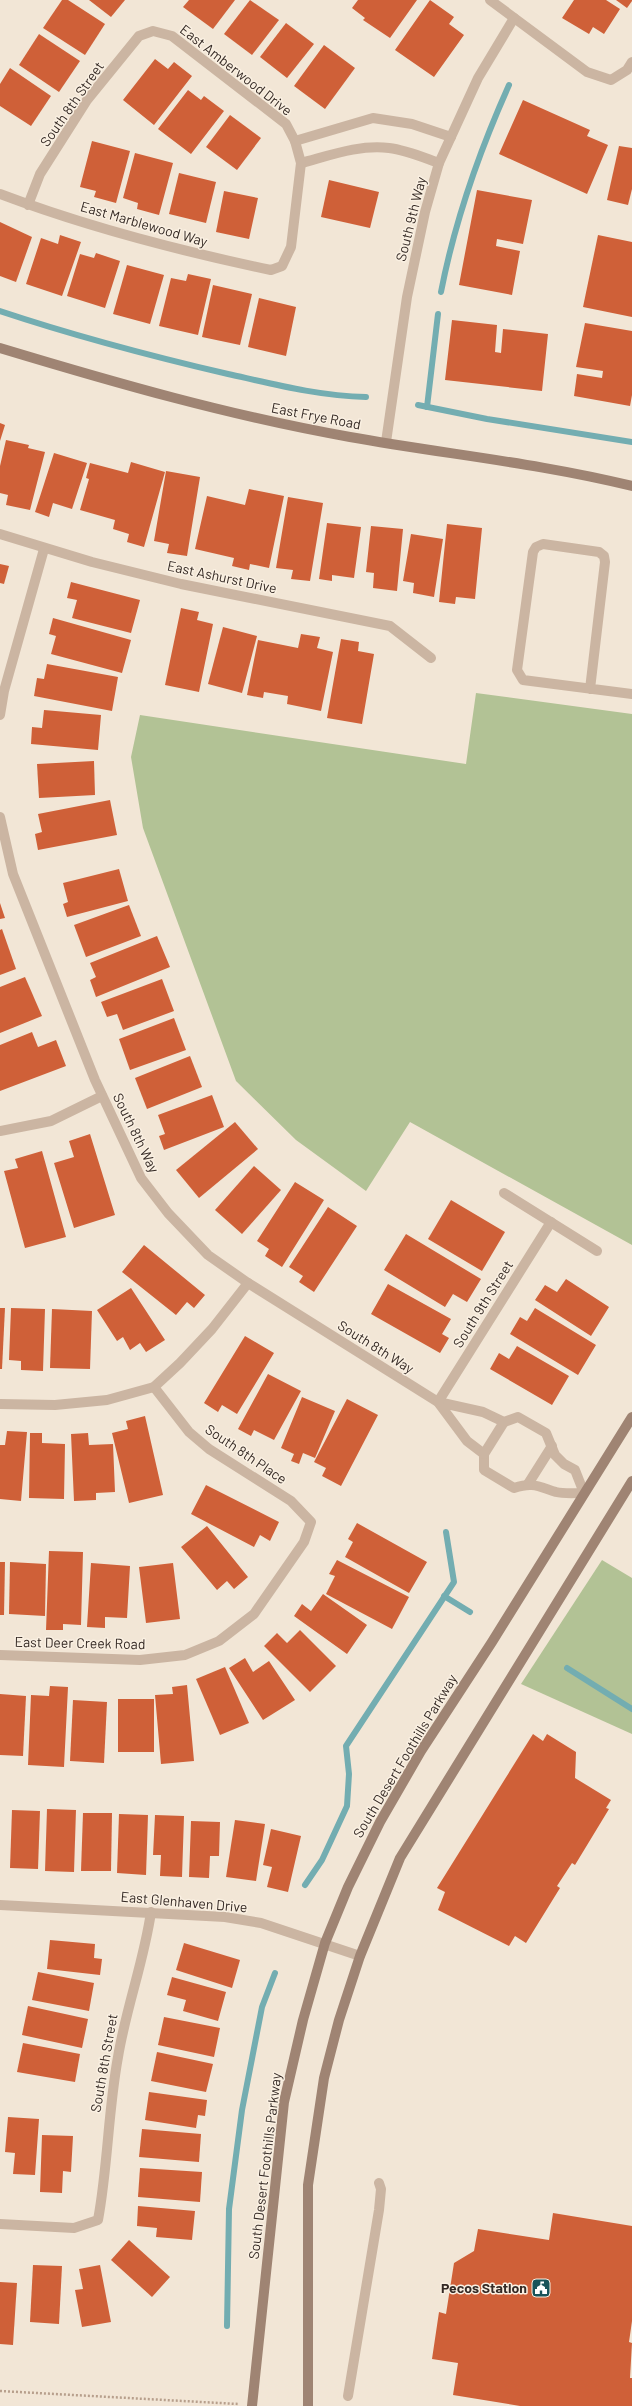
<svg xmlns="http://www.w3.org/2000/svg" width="632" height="2406" font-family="Barlow,sans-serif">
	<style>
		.green { fill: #b2c295 }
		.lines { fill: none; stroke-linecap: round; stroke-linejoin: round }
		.stream { stroke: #73adb1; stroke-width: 6 }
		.building { fill: #cf6038 }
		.path { stroke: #b79f8c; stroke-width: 2.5; stroke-dasharray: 2 2; stroke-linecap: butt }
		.lane { stroke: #cbb5a2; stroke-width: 10 }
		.street { stroke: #cbb5a2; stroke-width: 10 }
		.secondary { stroke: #9f8473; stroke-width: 10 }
		.labels { text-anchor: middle; stroke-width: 3; stroke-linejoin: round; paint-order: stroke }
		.street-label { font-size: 14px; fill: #352a25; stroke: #faf0e2 }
		.poi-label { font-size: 14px; font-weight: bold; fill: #352a25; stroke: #faf0e2; text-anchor: end }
	</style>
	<rect width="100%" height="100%" fill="#f2e6d6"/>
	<!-- green -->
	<g class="green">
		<path d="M476,693L632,714V1245L410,1122L366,1191L296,1140L236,1081L143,828L131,757L140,715L466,764Z"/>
		<path d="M602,1560L632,1578V1734L521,1684Z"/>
	</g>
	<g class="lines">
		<!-- stream -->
		<g class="stream">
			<path d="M441,292C455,220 479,152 509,85"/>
			<path d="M0,311C75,336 151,356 228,374C273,384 319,396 366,397"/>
			<path d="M418,405L487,419L632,442"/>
			<path d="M427,407L438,314"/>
			<path d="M444,1596L470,1612"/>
			<path d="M567,1668L632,1709"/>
			<path d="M305,1885L322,1860L347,1806L349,1774L346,1746L454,1582L446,1532"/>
			<path d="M227,2326L229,2209L242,2110L262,2007L275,1973"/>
		</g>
	</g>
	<!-- building -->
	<g class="building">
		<path d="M62,0H68L105,24L85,55L43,28Z"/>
		<path d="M89,0H125L111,17Z"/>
		<path d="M189,0H235L213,29L183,7Z"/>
		<path d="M250,0L279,20L252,55L224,34Z"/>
		<path d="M358,0H417L390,38L363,20L365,18L352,8Z"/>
		<path d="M430,0L454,17L449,24L464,35L434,77L395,50Z"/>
		<path d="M574,0H606L620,9L604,34L593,27L589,34L562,18Z"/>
		<path d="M616,0H632V1L627,8Z"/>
		<path d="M286,23L314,44L287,78L260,57Z"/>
		<path d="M39,34L80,61L59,92L19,65Z"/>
		<path d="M324,45L355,68L325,109L294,86Z"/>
		<path d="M155,59L168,69L174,62L192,76L154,125L123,100Z"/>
		<path d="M10,68L51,96L31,126L0,106V84Z"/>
		<path d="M188,90L201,100L204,96L224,111L191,154L158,129Z"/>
		<path d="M523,100L590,130L587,136L608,145L587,194L499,154Z"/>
		<path d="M230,115L261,138L237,170L206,147Z"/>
		<path d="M92,141L130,151L116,203L94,197L96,191L80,187Z"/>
		<path d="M619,146L632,148V189L628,205L607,200Z"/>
		<path d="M135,153L173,163L159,215L137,209L138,203L123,198Z"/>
		<path d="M179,173L216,182L206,223L169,214Z"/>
		<path d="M329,180L379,192L370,228L321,217Z"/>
		<path d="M477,190L532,200L523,244L497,239L496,246L520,251L512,295L459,285Z"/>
		<path d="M224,191L258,198L249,239L216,232Z"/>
		<path d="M0,222L32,237L16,282L0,276Z"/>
		<path d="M60,235L81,242L62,296L26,284L41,238L58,244Z"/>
		<path d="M598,235L632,242V317L583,307Z"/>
		<path d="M96,253L120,261L105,308L67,296L80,254L94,258Z"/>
		<path d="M127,265L164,275L150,324L113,314Z"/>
		<path d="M188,274L211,279L198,335L159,326L171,278L186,281Z"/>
		<path d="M213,285L252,294L240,345L202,337Z"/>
		<path d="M259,298L296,307L286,356L248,347Z"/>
		<path d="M452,320L497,325L495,352L501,353L503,329L548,334L542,391L445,380Z"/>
		<path d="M585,323L632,331V395L630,406L574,396L577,374L602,378L603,371L576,367Z"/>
		<path d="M0,423L5,425L0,441Z"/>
		<path d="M6,440L29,445L28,448L45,452L30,510L6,505L8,495L0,493V466Z"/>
		<path d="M54,453L87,463L72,509L53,503L49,517L35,512Z"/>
		<path d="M131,462L165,472L144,547L127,542L129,534L113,529L115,520L80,510L89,479L86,478L90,463L128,473Z"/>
		<path d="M166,471L200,477L187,556L167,553L169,544L154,541Z"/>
		<path d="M249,489L284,496L269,568L250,564L249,570L232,566L234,558L195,549L207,496L245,505Z"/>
		<path d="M288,497L323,503L310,581L291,579L293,570L276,568Z"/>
		<path d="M327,523L361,527L354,578L332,575V581L319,579Z"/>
		<path d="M447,524L482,528L475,599L456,597L455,604L439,602Z"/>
		<path d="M371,526L403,529L397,591L373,588L374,573L366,572Z"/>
		<path d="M411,534L443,539L434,597L413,593L414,583L403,581Z"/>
		<path d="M0,564L9,566L4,584L0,583Z"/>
		<path d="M71,582L140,600L131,633L72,618L77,600L67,598Z"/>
		<path d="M181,608L199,612L197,620L213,624L199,692L165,685Z"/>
		<path d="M53,618L131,640L122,673L51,654L56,636L49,634Z"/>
		<path d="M223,627L257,636L242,693L208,684Z"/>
		<path d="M301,634L320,637L317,648L333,652L321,711L287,704L288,696L264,692L263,698L247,695L258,640L298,648Z"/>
		<path d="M341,639L359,642L358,651L374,654L362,724L327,718Z"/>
		<path d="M47,664L118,677L112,711L34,696L37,678L44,679Z"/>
		<path d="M44,710L101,715L98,750L31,744L32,727L42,728Z"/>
		<path d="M94,761L95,795L39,798L37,764Z"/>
		<path d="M110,800L117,835L38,850L35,834L42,832L38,814Z"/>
		<path d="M119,869L128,901L67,917L63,904L68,902L63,883Z"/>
		<path d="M0,903L5,918L0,919Z"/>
		<path d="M129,905L141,936L86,957L74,925Z"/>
		<path d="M2,929L16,969L0,975V930Z"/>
		<path d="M157,936L170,967L96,997L90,980L96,977L90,963Z"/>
		<path d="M25,977L42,1016L0,1033V987Z"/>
		<path d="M162,979L174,1011L123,1030L117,1014L107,1017L101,1002Z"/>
		<path d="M174,1018L186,1050L130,1070L119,1039Z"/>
		<path d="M32,1032L38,1047L56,1040L66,1066L0,1091V1045Z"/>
		<path d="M190,1056L202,1087L147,1109L135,1078Z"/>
		<path d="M212,1095L224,1127L164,1150L159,1136L165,1134L158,1115Z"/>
		<path d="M235,1122L258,1149L199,1198L176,1170Z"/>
		<path d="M90,1134L115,1215L74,1228L54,1163L74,1157L69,1141Z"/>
		<path d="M42,1151L66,1237L25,1248L4,1171L18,1168L15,1159Z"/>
		<path d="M254,1166L281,1190L242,1234L215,1210Z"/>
		<path d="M295,1182L324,1200L282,1267L265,1256L269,1249L257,1241Z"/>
		<path d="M451,1200L505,1232L482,1271L428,1239Z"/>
		<path d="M328,1207L357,1226L314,1292L299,1282L303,1276L289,1267Z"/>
		<path d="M406,1234L481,1279L467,1302L453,1294L445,1307L384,1270Z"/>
		<path d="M144,1245L205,1295L194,1308L187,1302L176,1315L122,1272Z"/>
		<path d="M566,1279L609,1307L591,1336L535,1300L545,1285L557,1292Z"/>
		<path d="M388,1284L451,1319L442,1334L449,1338L440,1353L371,1314Z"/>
		<path d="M131,1288L165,1340L146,1352L140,1343L130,1350L123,1337L117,1341L97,1310Z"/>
		<path d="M0,1308H5L2,1369H0Z"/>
		<path d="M11,1308L45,1309L43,1371L21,1370V1361L9,1360Z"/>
		<path d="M535,1308L596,1345L578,1375L510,1334L520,1317L527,1321Z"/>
		<path d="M52,1309L92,1311L90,1369L50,1368Z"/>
		<path d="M245,1336L274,1353L237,1414L222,1405L218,1412L204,1403Z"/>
		<path d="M517,1346L569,1376L552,1405L490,1369L499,1353L509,1359Z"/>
		<path d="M268,1374L301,1391L274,1440L254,1430L251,1436L238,1429Z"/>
		<path d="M302,1397L335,1411L315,1458L303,1453L299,1464L291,1461L294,1454L281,1448Z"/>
		<path d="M347,1399L378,1415L341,1486L322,1476L326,1468L314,1462Z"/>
		<path d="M145,1416L163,1495L129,1503L112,1433L128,1429L126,1421Z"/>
		<path d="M7,1431L27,1432L21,1501L0,1499V1445H5Z"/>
		<path d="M30,1433H42V1443L65,1444L64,1499L29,1498Z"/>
		<path d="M88,1433L89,1445L113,1444L115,1492L96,1493V1500L74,1501L71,1434Z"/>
		<path d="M206,1485L279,1522L270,1541L260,1535L254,1547L191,1514Z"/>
		<path d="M357,1523L427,1562L409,1593L345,1557L353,1542L348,1539Z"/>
		<path d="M207,1526L248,1577L234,1589L227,1581L217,1590L181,1547Z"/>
		<path d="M49,1551L83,1552L81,1625L63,1624V1630H46Z"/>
		<path d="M337,1560L409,1597L392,1629L326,1594L335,1576L329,1574Z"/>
		<path d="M0,1562H5L4,1615H0Z"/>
		<path d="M10,1562L46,1564L45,1616L9,1614Z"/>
		<path d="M91,1563L130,1566L127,1618L105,1617V1628L87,1627Z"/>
		<path d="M173,1563L180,1619L146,1623L139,1567Z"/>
		<path d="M323,1594L367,1625L347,1654L294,1616L302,1604L311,1611Z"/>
		<path d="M300,1630L336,1666L310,1692L264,1646L277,1633L287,1643Z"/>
		<path d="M245,1658L253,1672L269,1661L295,1700L263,1720L229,1668Z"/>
		<path d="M225,1667L249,1723L220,1735L196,1679Z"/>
		<path d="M187,1685L194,1761L161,1764L155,1695L173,1694L172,1687Z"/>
		<path d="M50,1686L68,1687L64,1767L28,1765L31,1695L49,1696Z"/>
		<path d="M0,1694L26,1696L23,1756L0,1755Z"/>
		<rect x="118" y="1699" width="36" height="53"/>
		<path d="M73,1700L107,1702L104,1763L70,1761Z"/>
		<path d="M533,1734L543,1741L547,1734L576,1752L575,1778L611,1800L606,1808L609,1809L575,1865L572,1863L557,1886L560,1888L526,1943L515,1936L509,1946L438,1910L445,1892L437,1888Z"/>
		<path d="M47,1809L76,1810L74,1872L45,1871Z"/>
		<path d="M12,1810L40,1811L38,1869L10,1868Z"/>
		<path d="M83,1813H112L111,1871H81Z"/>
		<path d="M119,1814L148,1815L146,1875L117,1873Z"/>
		<path d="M155,1815L184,1816L182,1877L160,1876L161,1855H153Z"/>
		<path d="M235,1820L265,1824L256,1881L226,1877Z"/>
		<path d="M191,1821L220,1822L219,1856H210L209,1878L189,1877Z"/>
		<path d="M271,1829L301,1836L288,1892L267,1887L272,1867L263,1865Z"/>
		<path d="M50,1940L95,1944L94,1958L102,1959L100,1975L47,1969Z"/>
		<path d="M184,1943L240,1960L232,1988L176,1970Z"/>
		<path d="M38,1972L94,1983L89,2011L32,2000Z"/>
		<path d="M172,1977L226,1992L218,2021L183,2011L186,2000L167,1995Z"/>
		<path d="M28,2006L88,2019L82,2048L22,2035Z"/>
		<path d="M164,2017L220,2028L214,2057L158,2045Z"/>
		<path d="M23,2043L80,2054L75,2082L17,2072Z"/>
		<path d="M157,2052L213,2064L206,2092L151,2081Z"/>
		<path d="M149,2092L207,2100L205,2116L198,2115L196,2128L145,2120Z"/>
		<path d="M8,2117L39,2119L35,2175L13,2174L15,2153L5,2152Z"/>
		<path d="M142,2129L201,2134L199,2162L139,2157Z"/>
		<path d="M42,2135L73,2136L71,2172L63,2171L62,2193L40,2192Z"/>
		<path d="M140,2168L202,2172L200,2202L138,2197Z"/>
		<path d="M138,2206L195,2211L192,2240L156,2237L157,2228L137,2226Z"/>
		<path d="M553,2213L632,2226V2321L629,2342L632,2343L630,2378H632V2406H520L453,2395L458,2363L432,2359L439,2312L446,2314L454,2263L474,2251L478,2229L549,2240Z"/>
		<path d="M129,2240L170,2277L152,2297L111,2260Z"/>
		<path d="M33,2265L62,2266L59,2324L30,2322Z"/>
		<path d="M100,2265L111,2322L82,2327L75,2290L83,2289L79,2269Z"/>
		<path d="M0,2282L17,2283L13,2345L0,2344Z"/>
	</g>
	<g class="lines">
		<!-- path -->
		<path class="path" d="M0,2391L238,2404"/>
		<!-- lane -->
		<g class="lane">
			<path d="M590,689L605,562L604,556L599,552L543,544L536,547L533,552L517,670L523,680L632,694"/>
			<path d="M348,2396L379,2210L381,2189L379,2183"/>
		</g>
		<!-- street -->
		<g class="street">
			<path d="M490,0L587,72L611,80L627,70L632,62"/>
			<path d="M295,141L373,118L412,124L451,137"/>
			<path d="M301,163C328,156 360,144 389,148C406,150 422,157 439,163"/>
			<path d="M0,194C87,227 180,251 271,270L282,266L291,247L301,163L295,141L286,124L172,36L153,31L139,36L87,100L40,174L28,205"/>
			<path d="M386,442L407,297L425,212L439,163L478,78L514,18"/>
			<path d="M0,534L92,562L181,584L390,626L431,658"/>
			<path d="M0,715L4,691L44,549"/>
			<path d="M0,817L13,874L95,1080L141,1178L168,1213L208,1255L248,1283L438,1402L483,1412L504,1422L518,1417L546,1433L555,1455L564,1464L575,1470L584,1493C575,1493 564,1494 556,1492C537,1486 533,1482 514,1488L484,1470V1454L467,1441L438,1402"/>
			<path d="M0,1131L51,1121L102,1096"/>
			<path d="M504,1193L597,1251"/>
			<path d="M438,1402L551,1222"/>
			<path d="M0,1404L55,1405L107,1400L154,1387L180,1363L212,1329L248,1283"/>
			<path d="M484,1454L504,1422"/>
			<path d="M528,1484L552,1446"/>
			<path d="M0,1655L140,1660L185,1655L219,1641L254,1614L304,1542L311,1522L291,1501L209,1449L189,1432L154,1387"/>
			<path d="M0,1905L225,1917L261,1923L360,1956"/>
			<path d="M0,2224L74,2228L98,2220C108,2166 108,2111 118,2057C126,2008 144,1961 151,1912"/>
		</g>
		<!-- secondary -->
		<g class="secondary">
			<path d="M0,348C116,383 231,416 350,437C444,454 539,463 632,486"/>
			<path d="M252,2406L284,2102L303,2020L325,1943L348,1887L380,1822L421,1751L492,1642L632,1417"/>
			<path d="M308,2406V2185L324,2078L339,2020L360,1956L400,1858L632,1481"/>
		</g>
	</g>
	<!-- icons -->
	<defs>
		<g id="civic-square" transform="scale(1)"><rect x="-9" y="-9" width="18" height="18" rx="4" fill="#185359" stroke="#faf0e2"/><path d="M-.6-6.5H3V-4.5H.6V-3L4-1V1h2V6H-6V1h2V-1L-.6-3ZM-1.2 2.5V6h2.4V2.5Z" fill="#fff"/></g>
	</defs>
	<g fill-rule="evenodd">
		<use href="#civic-square" x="541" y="2288"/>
	</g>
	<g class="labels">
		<!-- street labels -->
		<g class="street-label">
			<text transform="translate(236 70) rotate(38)" y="5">East Amberwood Drive</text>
			<text transform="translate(72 104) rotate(-55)" y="5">South 8th Street</text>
			<text transform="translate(411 219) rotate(-76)" y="5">South 9th Way</text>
			<text transform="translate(144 224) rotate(16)" y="5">East Marblewood Way</text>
			<text transform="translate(316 416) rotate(11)" y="5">East Frye Road</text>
			<text transform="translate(222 577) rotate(12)" y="5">East Ashurst Drive</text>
			<text transform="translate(136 1133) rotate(64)" y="5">South 8th Way</text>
			<text transform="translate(483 1304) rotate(-58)" y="5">South 9th Street</text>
			<text transform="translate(376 1347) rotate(32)" y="5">South 8th Way</text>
			<text transform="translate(246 1454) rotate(34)" y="5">South 8th Place</text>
			<text transform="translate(80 1643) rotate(1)" y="5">East Deer Creek Road</text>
			<text transform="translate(405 1756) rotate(-59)" y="5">South Desert Foothills Parkway</text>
			<text transform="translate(184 1902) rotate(5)" y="5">East Glenhaven Drive</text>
			<text transform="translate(104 2063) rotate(-80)" y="5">South 8th Street</text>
			<text transform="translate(265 2166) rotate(-83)" y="5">South Desert Foothills Parkway</text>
		</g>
		<!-- poi labels -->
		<g class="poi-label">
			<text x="527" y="2293">Pecos Station</text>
		</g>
	</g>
</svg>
